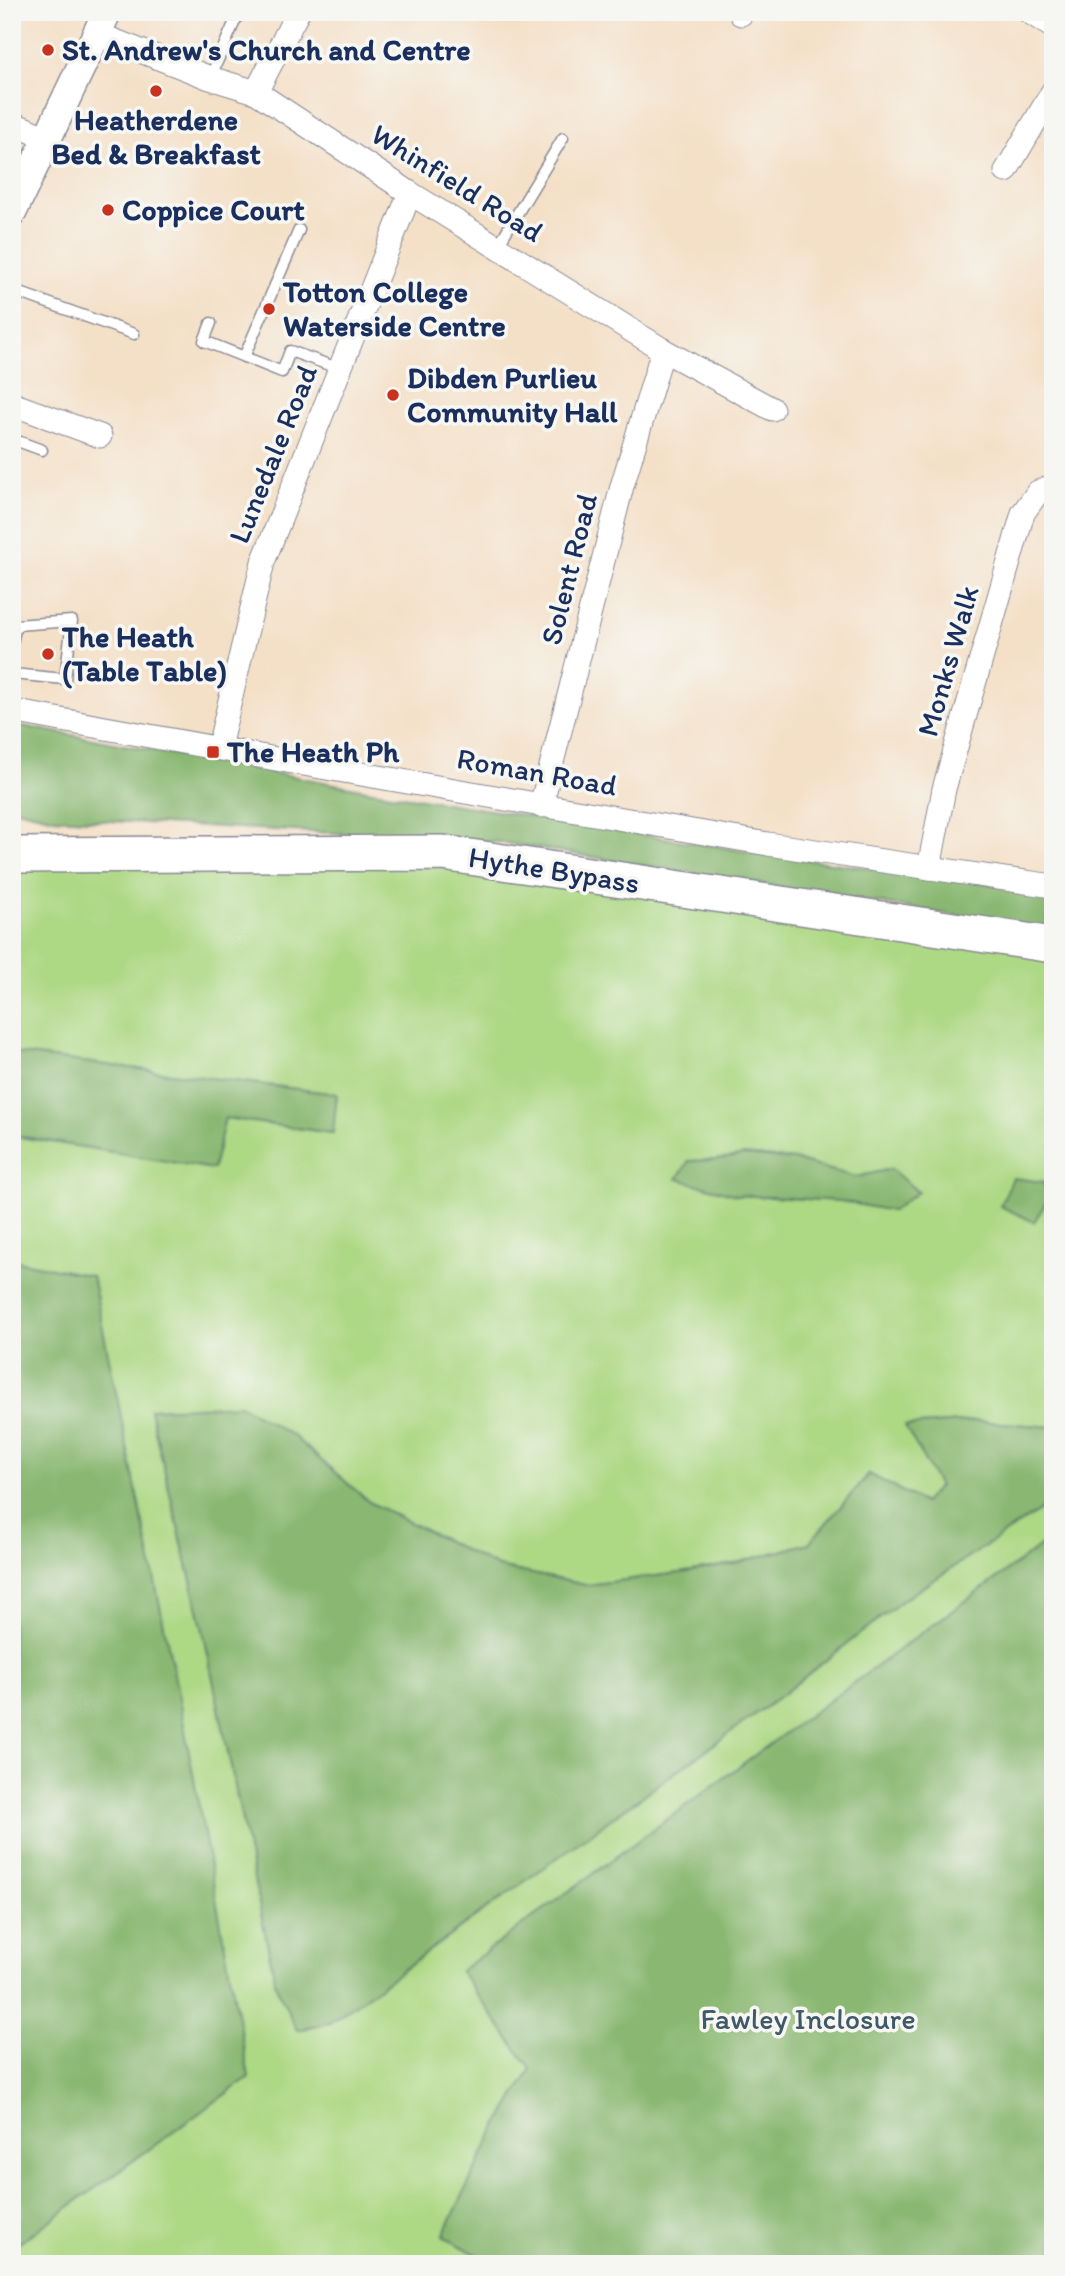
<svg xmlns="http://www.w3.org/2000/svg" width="1065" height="2276" font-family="Itim,sans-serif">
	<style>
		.green { fill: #add884; stroke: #648471; stroke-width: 2; fill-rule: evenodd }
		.forest { fill: #8ab872; stroke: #527468; stroke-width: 2 }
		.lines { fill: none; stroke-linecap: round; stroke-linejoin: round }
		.service-casing { stroke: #888892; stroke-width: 13 }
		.minor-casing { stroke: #888892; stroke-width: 25 }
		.tertiary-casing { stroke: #888892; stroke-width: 31 }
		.primary-casing { stroke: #888892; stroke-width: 38 }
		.service { stroke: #fff; stroke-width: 10 }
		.minor { stroke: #fff; stroke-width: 23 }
		.tertiary { stroke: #fff; stroke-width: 28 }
		.primary { stroke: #fff; stroke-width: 35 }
		.poi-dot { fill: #c8321e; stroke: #f6f6f2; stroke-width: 2.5 }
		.labels { text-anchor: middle; stroke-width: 7; stroke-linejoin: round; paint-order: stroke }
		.poi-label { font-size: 30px; font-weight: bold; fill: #1b2f5e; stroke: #f6f6f2; text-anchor: start }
		.street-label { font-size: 30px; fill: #1b2f5e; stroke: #f6f6f2 }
		.park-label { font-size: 30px; fill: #405968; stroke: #f6f6f2 }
	</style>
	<rect width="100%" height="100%" fill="#f6f6f2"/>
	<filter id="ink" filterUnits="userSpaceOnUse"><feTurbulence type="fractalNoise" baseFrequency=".0143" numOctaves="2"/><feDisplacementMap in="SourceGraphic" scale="14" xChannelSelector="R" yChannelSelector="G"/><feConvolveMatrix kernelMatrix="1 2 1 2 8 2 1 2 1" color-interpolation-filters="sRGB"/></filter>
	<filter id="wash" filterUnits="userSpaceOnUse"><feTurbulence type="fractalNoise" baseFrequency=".00686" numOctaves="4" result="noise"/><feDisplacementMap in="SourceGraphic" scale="28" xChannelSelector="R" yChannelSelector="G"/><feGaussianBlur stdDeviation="1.57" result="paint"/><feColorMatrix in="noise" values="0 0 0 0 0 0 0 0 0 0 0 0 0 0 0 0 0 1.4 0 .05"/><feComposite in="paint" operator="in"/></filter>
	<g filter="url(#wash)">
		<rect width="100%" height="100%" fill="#f4e0c7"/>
		<!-- green -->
		<path class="green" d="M12,863L471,866L1053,952V1427L976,1421L906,1426L939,1486L924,1503L869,1474L810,1543L733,1564L680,1573L586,1585L498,1567L369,1502L293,1436L150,1410L204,1635L276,1986L297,2030L329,2023L775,1700L903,1600L1039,1511L1053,1495V1537L460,1971L531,2069L491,2138L443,2236L494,2264H12V2248L249,2077L92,1276L12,1260V1136L113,1152L224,1118L332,1133L337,1094L12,1053ZM745,1155L794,1160L856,1177L891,1169L892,1211L841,1201L736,1195L689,1161L716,1160Z"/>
		<!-- forest -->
		<g class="forest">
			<path d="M12,724L372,791L763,854L1053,892V931L499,842L54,818L12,808Z"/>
			<path d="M12,1053L337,1094L333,1133L225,1118L213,1169L12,1135Z"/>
			<path d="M745,1155L794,1160L856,1177L891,1169L918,1192L892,1211L841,1201L736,1195L677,1179L689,1161L716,1160Z"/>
			<path d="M1013,1178L1043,1182L1049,1198L1034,1222L1000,1206Z"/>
			<path d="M12,1260L92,1276L178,1693L249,2077L12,2248Z"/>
			<path d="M240,1405L293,1436L369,1502L498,1567L586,1585L680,1573L733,1564L809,1543L869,1474L924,1503L939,1486L905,1426L976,1421L1053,1427V1495L1039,1511L903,1600L775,1700L329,2023L297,2030L276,1986L204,1635L150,1409Z"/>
			<path d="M1053,1537V2264H494L443,2236L491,2138L531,2069L460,1971Z"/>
		</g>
	</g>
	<g filter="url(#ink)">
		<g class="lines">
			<!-- service casing -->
			<g class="service-casing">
				<g id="service">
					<path d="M210,78L239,12"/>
					<path d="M497,247L563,138"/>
					<path d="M12,290L134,334"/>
					<path d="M211,323L204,341L282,372L290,351L340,369"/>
					<path d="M244,357L299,230"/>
					<path d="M12,439L42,450"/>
					<path d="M12,643L16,625L72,621L65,679L12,674"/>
				</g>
			</g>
			<!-- minor casing -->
			<g class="minor-casing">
				<g id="minor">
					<path d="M1029,12L1053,27"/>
					<path d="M741,14L742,12"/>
					<path d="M97,34L210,78L256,92L410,193L663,350L772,409"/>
					<path d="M256,92L298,12"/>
					<path d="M12,123L47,138"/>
					<path d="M1006,171L1053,91"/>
					<path d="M12,404L100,436"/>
					<path d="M12,711L309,765L768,844L1053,886"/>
					<path d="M219,747L263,562L410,193"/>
					<path d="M541,806L622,486L663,350"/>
					<path d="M929,868L944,789L1023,513L1038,492L1053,486"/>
				</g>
			</g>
			<!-- tertiary casing -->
			<g class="tertiary-casing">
				<path id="tertiary" d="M12,213L107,12"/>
			</g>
			<!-- primary casing -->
			<g class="primary-casing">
				<path id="primary" d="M12,855L443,853L1053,945"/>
			</g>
			<!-- service -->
			<use href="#service" class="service"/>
			<!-- minor -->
			<use href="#minor" class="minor"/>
			<!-- tertiary -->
			<use href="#tertiary" class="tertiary"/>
			<!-- primary -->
			<use href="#primary" class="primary"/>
		</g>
	</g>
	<!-- markers -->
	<g class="poi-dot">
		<circle cx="48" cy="50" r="7"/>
		<circle cx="156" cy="91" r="7"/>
		<circle cx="108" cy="210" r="7"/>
		<circle cx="269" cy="309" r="7"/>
		<circle cx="393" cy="395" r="7"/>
		<circle cx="48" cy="654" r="7"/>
		<rect x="206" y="745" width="14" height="14" rx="3.5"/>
	</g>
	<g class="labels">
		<!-- poi labels -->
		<g class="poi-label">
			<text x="62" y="60">St. Andrew's Church and Centre</text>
			<text x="156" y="130" text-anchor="middle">Heatherdene<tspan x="156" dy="34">Bed &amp; Breakfast</tspan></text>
			<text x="122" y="220">Coppice Court</text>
			<text x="283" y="302">Totton College<tspan x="283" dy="34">Waterside Centre</tspan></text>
			<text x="407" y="388">Dibden Purlieu<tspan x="407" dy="34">Community Hall</tspan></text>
			<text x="62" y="647">The Heath<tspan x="62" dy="34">(Table Table)</tspan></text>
			<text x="227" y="762">The Heath Ph</text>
		</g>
		<!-- street labels -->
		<g class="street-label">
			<text transform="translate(457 183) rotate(32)" y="10">Whinfield Road</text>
			<text transform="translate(273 454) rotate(-68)" y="10">Lunedale Road</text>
			<text transform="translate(569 569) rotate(-76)" y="10">Solent Road</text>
			<text transform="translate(948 661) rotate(-74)" y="10">Monks Walk</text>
			<text transform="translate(537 772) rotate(10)" y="10">Roman Road</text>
			<text transform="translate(554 870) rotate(9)" y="10">Hythe Bypass</text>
		</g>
		<!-- park labels -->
		<g class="park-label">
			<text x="808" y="2029">Fawley Inclosure</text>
		</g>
	</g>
	<!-- margin -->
	<rect width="1065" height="2276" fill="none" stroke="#f6f6f2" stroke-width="42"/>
</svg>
